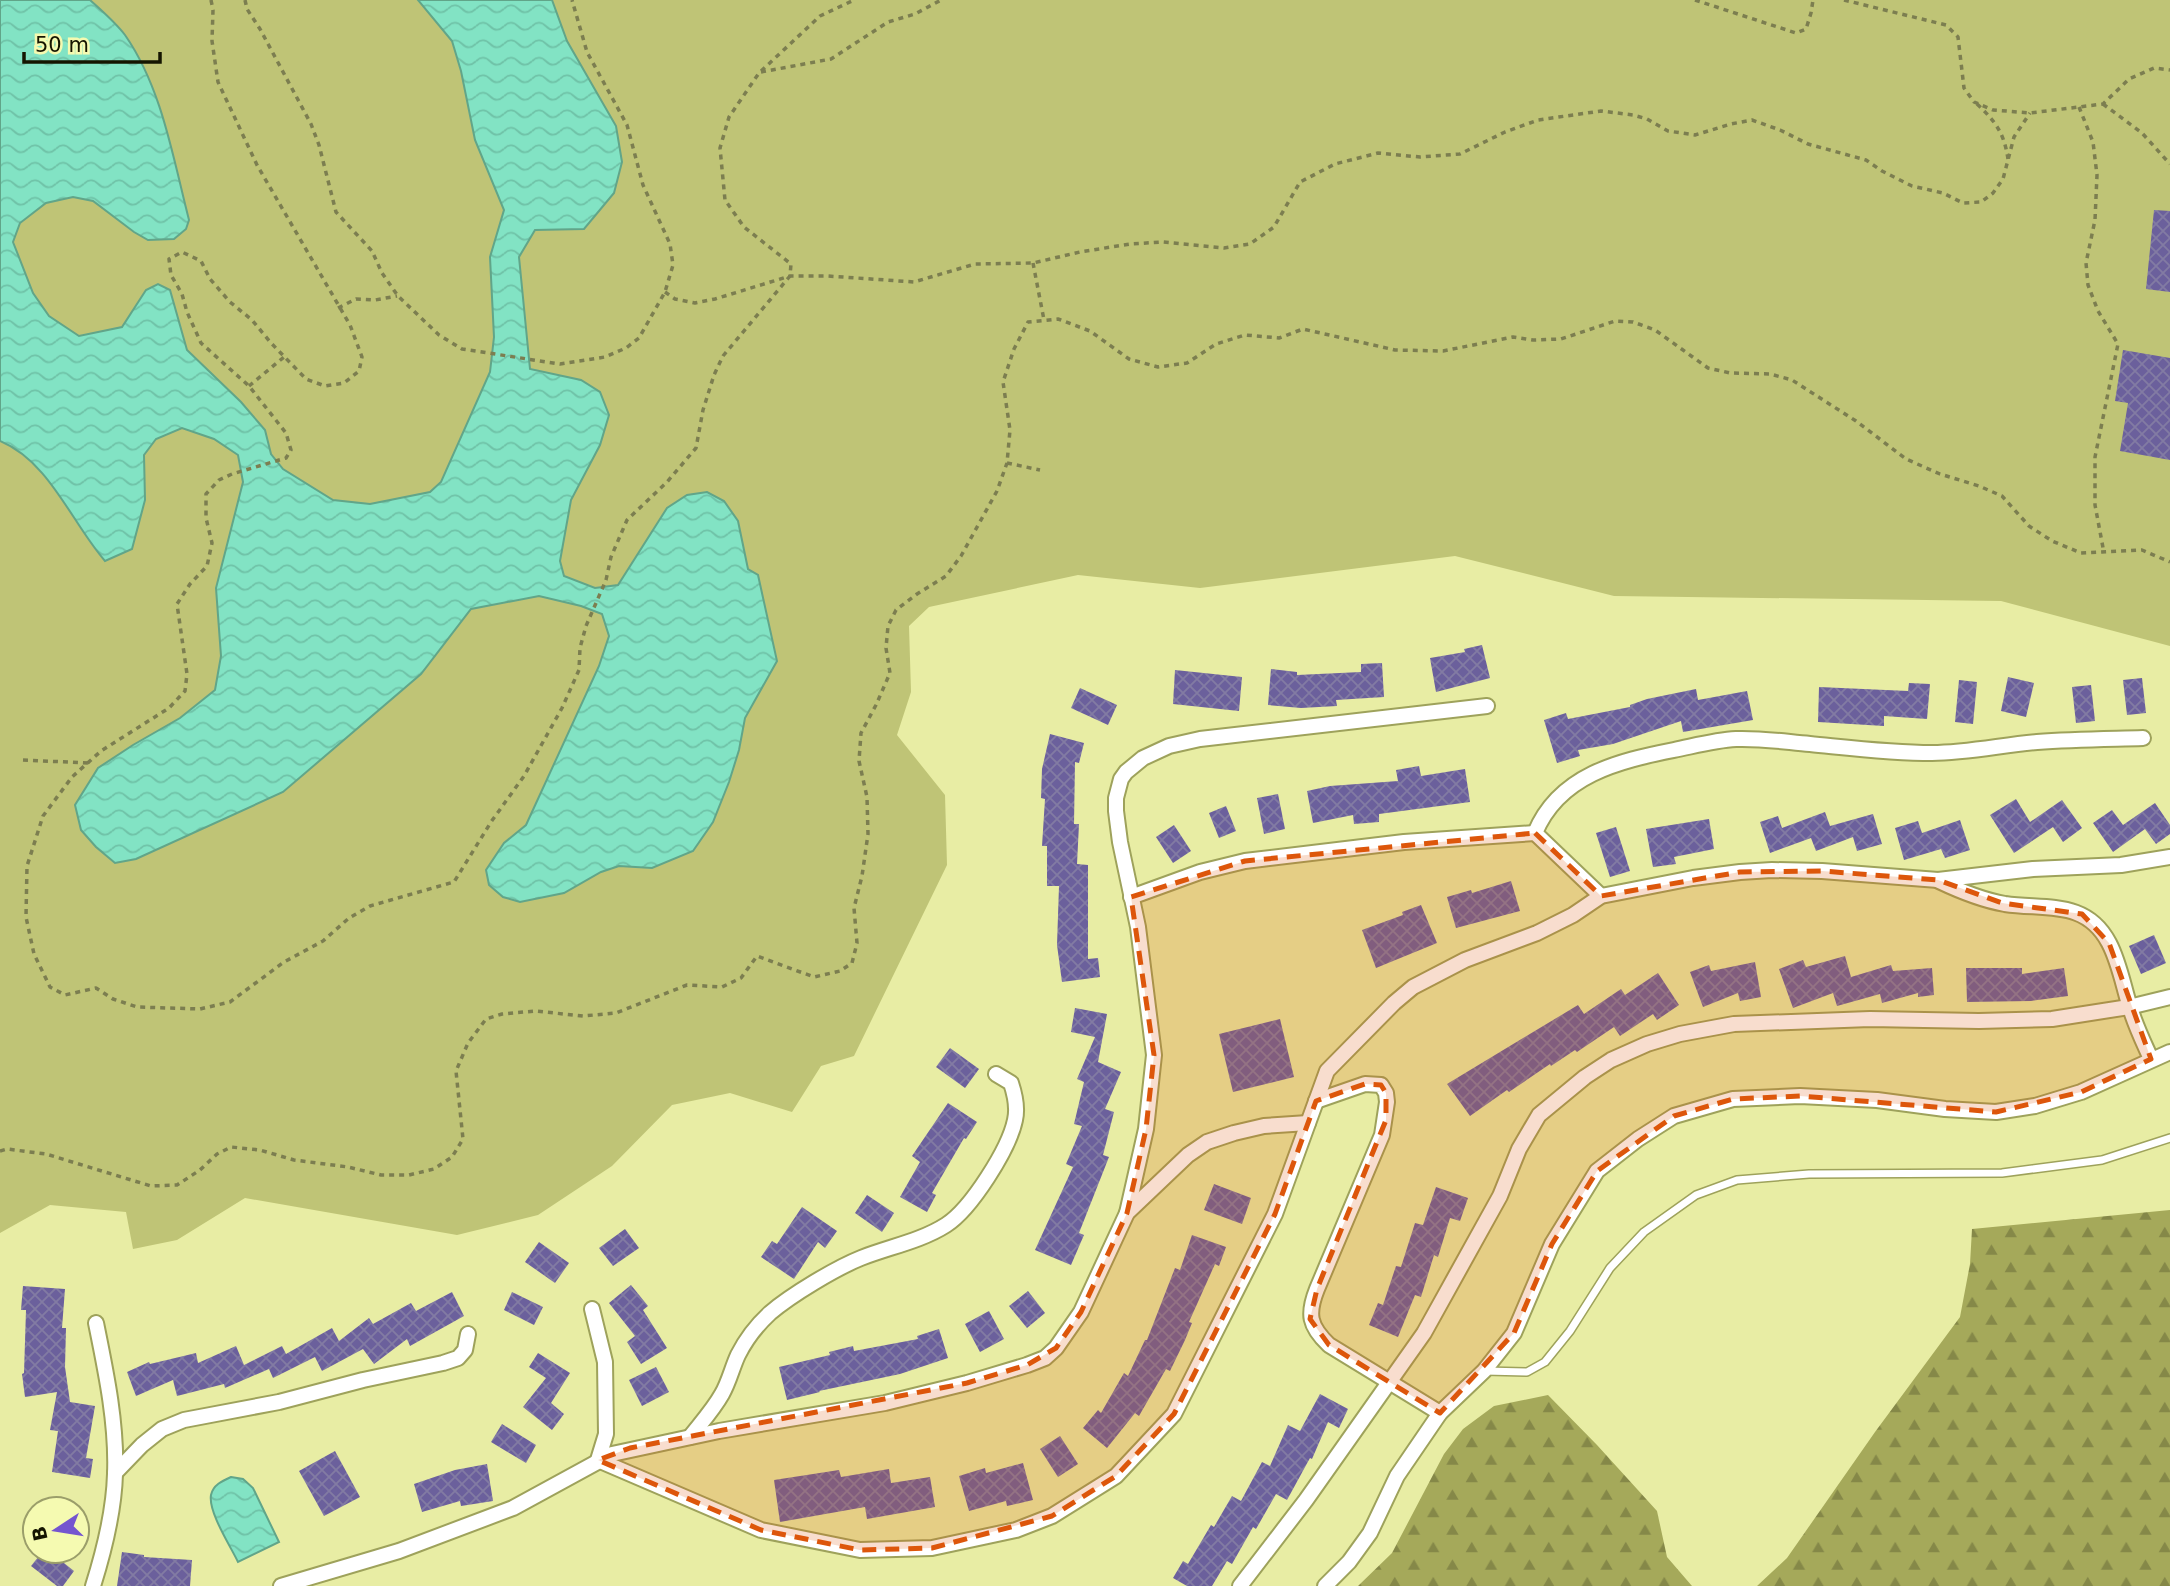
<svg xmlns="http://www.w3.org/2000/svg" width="2170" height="1586" font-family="'DejaVu Sans',sans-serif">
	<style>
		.grass { fill: #bfc476 }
		.forest { fill: url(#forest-firs) }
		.water { fill: url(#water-waves); stroke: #61a589; stroke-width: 2 }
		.building { fill: url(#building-cross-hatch) }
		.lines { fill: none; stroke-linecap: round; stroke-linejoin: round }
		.lane-casing { stroke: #9ea25b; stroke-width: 10 }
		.street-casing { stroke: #9ea25b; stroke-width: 18 }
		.path { stroke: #7c7e50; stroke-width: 3.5; stroke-dasharray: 5 5; stroke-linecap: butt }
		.lane { stroke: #fff; stroke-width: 7 }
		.street { stroke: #fff; stroke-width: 14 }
		.marked { fill: #dd560b; fill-opacity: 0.2; stroke: #dd560b; stroke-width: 5; stroke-dasharray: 14 9; stroke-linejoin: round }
	</style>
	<defs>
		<pattern id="forest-firs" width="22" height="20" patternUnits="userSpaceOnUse" patternTransform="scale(1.75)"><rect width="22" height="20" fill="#a5a95a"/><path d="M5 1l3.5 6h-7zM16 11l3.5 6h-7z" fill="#858848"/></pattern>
		<pattern id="water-waves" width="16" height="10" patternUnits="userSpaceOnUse" patternTransform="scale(1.75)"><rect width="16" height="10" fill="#82e3c4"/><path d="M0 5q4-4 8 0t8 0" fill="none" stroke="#6fc2a7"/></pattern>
		<pattern id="building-cross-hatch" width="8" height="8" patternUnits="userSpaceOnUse" patternTransform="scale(1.75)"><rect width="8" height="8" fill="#6b609c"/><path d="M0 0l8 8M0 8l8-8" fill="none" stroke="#827ba3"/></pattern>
	</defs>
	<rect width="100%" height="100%" fill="#e8eda4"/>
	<!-- grass -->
	<path class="grass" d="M0,0H2170V646L2001,601L1614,596L1455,556L1200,588L1078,575L929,607L909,626L911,692L897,735L945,795L947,865L854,1056L821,1066L792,1112L730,1093L672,1105L612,1166L538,1215L457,1235L245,1198L177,1240L133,1249L126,1212L50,1205L0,1233Z"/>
	<!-- forest -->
	<g class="forest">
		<path d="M2170,1210V1586H1757L1787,1558L1875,1432L1960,1317L1970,1264L1972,1229Z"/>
		<path d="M1548,1395L1597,1445L1657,1511L1667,1557L1692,1586H1358L1392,1553L1444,1454L1463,1429L1494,1406Z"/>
	</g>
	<!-- water -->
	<g class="water">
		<path d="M0,0H90C102,11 115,22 125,35C162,88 173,158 189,220L186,229L174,239L148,240L134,232L93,201L73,197L46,203L20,223L13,242L33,293L49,316L79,336L122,327L146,290L158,284L170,290L187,350L241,402L265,430L271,454L283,469L333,500L370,504L430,492L441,482L490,372L494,337L490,257L504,210L475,140L461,71L452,41L418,0H552L567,41L616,126L622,162L614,193L584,229L535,230L519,257L530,369L581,380L600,392L609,415L600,445L571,500L560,561L564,576L595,588L618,585L667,508L687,495L707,492L724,501L738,521L748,569L758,575L777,661L745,718L739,750L729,782L713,822L693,851L652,868L619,866L601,872L564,893L520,902L503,897L489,885L486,870L504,843L526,825L599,666L609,636L602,614L581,606L539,596L471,609L421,674L283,792L136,859L115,863L96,847L81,830L75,805L98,768L133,745L180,718L215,690L221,656L216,588L243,482L238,455L214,439L182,428L156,439L144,455L145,500L132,549L105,561C71,522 50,462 0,441Z"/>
		<path d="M231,1477L243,1479L253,1488L279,1542L238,1562C231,1547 208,1512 211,1495C213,1485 222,1481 231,1477Z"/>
	</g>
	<!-- building -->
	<g class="building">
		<path d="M2154,210L2170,211V292L2146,289Z"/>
		<path d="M2123,350L2170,358V460L2120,451L2128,403L2115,401Z"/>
		<path d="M1482,645L1490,678L1436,692L1430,658L1465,652L1464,649Z"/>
		<path d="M1382,663L1384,697L1336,700L1337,706L1301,708L1268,705L1271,669L1297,672V675L1361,672V664Z"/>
		<path d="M1175,670L1242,677L1239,711L1173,704Z"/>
		<path d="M2008,677L2034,683L2026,717L2001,711Z"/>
		<path d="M2142,678L2146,713L2127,715L2123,680Z"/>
		<path d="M1959,680L1977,682L1973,724L1955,722Z"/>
		<path d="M1909,683L1930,684L1927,719L1884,716V726L1818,722L1819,687L1908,691Z"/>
		<path d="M2091,685L2095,721L2076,723L2072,687Z"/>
		<path d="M1080,688L1117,705L1108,725L1071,708Z"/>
		<path d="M1696,689L1698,700L1747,691L1753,720L1683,732L1681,721L1613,744L1578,750L1580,756L1557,763L1544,720L1566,713L1568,719L1630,707V705L1647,699Z"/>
		<path d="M1050,734L1084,743L1079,763L1075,762L1074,824H1079L1077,864L1088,865V959L1098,958L1100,977L1062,982L1057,945L1059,886H1047V846H1042L1045,799L1041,798L1042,769Z"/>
		<path d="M1419,766L1421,776L1465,769L1470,802L1379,814V822L1354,824L1353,815L1313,823L1307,791L1330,786L1398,781L1396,770Z"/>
		<path d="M1278,794L1285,829L1264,834L1257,798Z"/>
		<path d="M2016,799L2030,822L2062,800L2082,828L2063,842L2053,827L2014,853L1990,815Z"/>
		<path d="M2155,803L2170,825V834L2156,844L2145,829L2113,852L2093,823L2112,810L2123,825Z"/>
		<path d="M1226,806L1236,831L1219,838L1209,813Z"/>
		<path d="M1825,812L1830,826L1873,814L1882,844L1857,851L1853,837L1816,851L1811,838L1770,853L1760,822L1778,816L1782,828Z"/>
		<path d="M1709,819L1714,849L1674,857L1676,864L1653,867L1646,829Z"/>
		<path d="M1960,820L1970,850L1945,858L1941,849L1904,860L1895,828L1918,821L1922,833Z"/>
		<path d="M1174,825L1191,851L1173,863L1156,837Z"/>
		<path d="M1616,827L1630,871L1610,877L1596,833Z"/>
		<path d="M1511,881L1520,911L1456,928L1447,897L1471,890L1472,893Z"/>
		<path d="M1421,905L1437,943L1376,968L1362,930L1403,915L1402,912Z"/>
		<path d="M2154,935L2166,963L2141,974L2129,946Z"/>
		<path d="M1845,956L1851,977L1891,965L1893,971L1932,968L1934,995L1918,997V993L1882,1003L1880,994L1837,1006L1833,993L1793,1008L1779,969L1803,960L1806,967Z"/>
		<path d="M1755,962L1761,997L1740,1001L1738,993L1703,1007L1690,972L1709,965L1711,971Z"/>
		<path d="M1966,968H2022V974L2064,968L2068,996L2031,1001L1967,1002Z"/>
		<path d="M1658,973L1679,1005L1657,1020L1653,1014L1620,1036L1614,1027L1577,1052L1575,1050L1551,1066L1550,1064L1509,1092L1507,1090L1470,1116L1447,1084L1578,1005L1584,1014L1621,989L1625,995Z"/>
		<path d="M1075,1008L1107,1014L1098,1062L1121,1072L1105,1109L1114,1112L1103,1155L1109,1157L1079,1233L1084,1235L1071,1265L1035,1250L1073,1167L1066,1164L1082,1126L1074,1124L1084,1082L1077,1079L1095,1037L1071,1032Z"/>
		<path d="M1280,1019L1294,1077L1233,1092L1219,1034Z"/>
		<path d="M950,1048L979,1069L965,1088L936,1067Z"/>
		<path d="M948,1103L977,1122L966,1139L964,1138L932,1193L936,1195L927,1212L900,1197L920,1162L912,1156Z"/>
		<path d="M1214,1184L1251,1198L1242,1224L1204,1210Z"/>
		<path d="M1436,1187L1468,1198L1460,1221L1450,1218L1438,1257L1434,1255L1421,1297L1415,1295L1398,1337L1369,1325L1378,1303L1383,1305L1396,1266L1401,1267L1415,1223L1423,1225Z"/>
		<path d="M867,1195L894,1213L882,1232L855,1213Z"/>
		<path d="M802,1207L837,1231L825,1248L818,1242L794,1279L761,1257L772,1241L777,1244Z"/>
		<path d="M625,1229L639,1248L613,1266L599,1248Z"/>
		<path d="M1192,1235L1226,1247L1219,1266L1215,1264L1189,1322L1192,1323L1185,1340L1170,1371L1166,1369L1139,1416L1135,1413L1107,1448L1083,1428L1098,1410L1101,1413L1124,1373L1128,1376L1145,1340H1147L1175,1268L1180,1270Z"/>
		<path d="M539,1242L569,1263L555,1283L525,1262Z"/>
		<path d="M631,1285L648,1306L643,1310L667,1348L641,1364L627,1342L635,1336L609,1303Z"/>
		<path d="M23,1286L65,1289L62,1328H66L65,1367L70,1402L95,1406L86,1458L93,1459L90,1478L52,1472L58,1431L50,1430L57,1392L25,1397L22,1374L24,1373L26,1310H21Z"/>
		<path d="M1028,1291L1045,1313L1027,1328L1009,1306Z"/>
		<path d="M452,1292L464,1316L410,1346L407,1339L374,1364L363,1349L322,1371L315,1357L273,1378L269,1369L225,1388L224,1384L177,1396L173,1380L136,1396L127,1372L149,1362L150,1364L196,1353L198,1363L236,1346L244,1365L282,1346L286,1354L332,1328L339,1341L369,1318L373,1324L411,1303L416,1311Z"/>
		<path d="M512,1292L543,1307L534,1325L504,1310Z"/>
		<path d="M989,1311L1004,1339L980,1352L965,1324Z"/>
		<path d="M939,1329L948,1358L900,1374L819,1391L820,1392L787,1400L779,1367L830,1355L829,1352L853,1346L854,1351L918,1339L917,1336Z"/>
		<path d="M538,1353L570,1373L551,1403L564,1414L552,1430L523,1407L546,1378L529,1367Z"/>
		<path d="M656,1367L669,1392L642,1406L629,1380Z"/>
		<path d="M1320,1394L1348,1409L1339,1428L1328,1422L1312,1459L1310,1458L1287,1500L1276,1494L1256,1529L1253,1527L1232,1564L1227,1561L1212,1586H1187L1173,1578L1183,1561L1188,1564L1211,1525L1214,1527L1232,1496L1241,1501L1262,1462L1270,1466L1288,1425L1300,1431Z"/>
		<path d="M502,1424L536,1445L526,1463L491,1442Z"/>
		<path d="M1060,1436L1078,1464L1058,1477L1040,1449Z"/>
		<path d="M335,1451L360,1497L324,1516L299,1471Z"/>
		<path d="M1023,1463L1033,1500L1007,1506L1006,1501L969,1511L959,1476L985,1468L986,1473Z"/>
		<path d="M487,1464L493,1501L461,1506L460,1501L422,1512L414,1484L455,1470Z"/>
		<path d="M889,1469L891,1483L930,1477L935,1507L867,1519L865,1507L780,1522L774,1480L839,1470L841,1477Z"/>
		<path d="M43,1551H49L74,1571L63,1586H57L31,1566Z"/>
		<path d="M122,1552L144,1555V1557L192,1560L190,1586H117Z"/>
	</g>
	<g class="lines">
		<!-- lane casing -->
		<g class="lane-casing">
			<path id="lane" d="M1485,1371L1527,1372L1545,1362L1570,1331L1610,1268L1644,1232L1696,1195L1737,1180L1809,1174L2002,1173L2102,1160L2170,1138"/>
		</g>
		<!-- street casing -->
		<g class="street-casing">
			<g id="street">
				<path d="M1939,881C1960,891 1982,900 2005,904C2045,910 2086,899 2109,943C2119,962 2123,984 2129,1004C2134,1023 2143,1041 2151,1059"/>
				<path d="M1601,896L1535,833C1559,775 1618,761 1674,750C1694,746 1715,740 1736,739C1761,738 1786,742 1810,744C1851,748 1891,753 1932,753C1967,753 2002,745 2037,742C2073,739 2108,739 2143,738"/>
				<path d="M1131,897L1200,872L1245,861L1404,842L1535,833"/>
				<path d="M1316,1101L1365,1084L1381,1085L1386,1093L1387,1102L1382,1135L1317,1289C1307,1314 1309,1326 1329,1345L1440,1413"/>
				<path d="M1127,1213L1146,1129L1154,1055L1138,927L1120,842L1116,811V798L1121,779L1126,772L1143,758L1169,746L1200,739L1487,706"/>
				<path d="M592,1309L605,1362L606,1434L598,1460L761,1530L860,1550L932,1548L1016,1530L1052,1516L1116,1476L1174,1414L1275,1214L1327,1071L1394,1003L1413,987L1465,960L1537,933L1573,915L1601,896L1693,878L1740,872L1772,870L1822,871L1938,880L2033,869L2121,865L2170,857"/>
				<path d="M690,1437C701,1423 713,1410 722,1394C729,1382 732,1368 738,1355C746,1339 757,1325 770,1313C791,1295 836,1268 861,1258C889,1247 921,1241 946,1225C971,1209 1009,1149 1015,1120C1018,1107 1015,1095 1011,1083L996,1074"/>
				<path d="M115,1473L142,1445L162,1429L184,1420L279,1402L363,1380L443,1363L458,1358L465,1350L468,1334"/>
				<path d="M93,1586C104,1551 114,1511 115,1474C117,1424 106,1372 96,1323"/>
				<path d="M281,1586L399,1551L513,1508L612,1454L719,1431L885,1403L967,1383L1027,1365L1045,1358L1056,1348L1081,1312L1127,1213L1188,1155L1207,1142L1234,1133L1264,1126L1308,1123"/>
				<path d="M1240,1586L1306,1500L1424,1333L1500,1196L1519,1149L1539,1115L1585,1077L1611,1060L1647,1044L1680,1034L1734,1024L1870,1019L1979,1021L2052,1019L2129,1007L2170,997"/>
				<path d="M1325,1586L1349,1562L1370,1533L1397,1476L1440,1413L1484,1371L1514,1333L1552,1244L1597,1171L1638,1139L1674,1116L1733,1099L1800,1096L1877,1100L1945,1109L1996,1112L2035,1106L2081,1092L2170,1052"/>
			</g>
		</g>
		<!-- path -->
		<g class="path">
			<path d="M211,0L213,10L212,41L218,82L257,165L350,325L362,357L359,371L344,383L325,386L306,379L271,343L252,320L230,302L210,279L201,261L182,252L169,259L171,275L182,294L187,312L201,343L249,386L286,433L291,450L286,458L232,474L219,480L206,494V518L212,543L207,566L190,584L177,604L187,674L185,691L169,708L101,751L72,777L43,816L27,866L26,917L34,954L50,987L65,995L96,988L113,999L137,1007L200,1009L230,1002L284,962L323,941L349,918L370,906L454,882L491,822L524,776L562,708L579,670L580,648L586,626L606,580L611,557L627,520L667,482L696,448L703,410L714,375L723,356L790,276L791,264L744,227L725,200L720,148L729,117L759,73L820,16L854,0"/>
			<path d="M245,0L247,9L260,29L311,124L319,145L336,212L372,251L382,273L398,296L439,335L462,349L560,364L605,357L626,348L639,338L665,292L673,265L670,244L643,185L627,125L587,52L572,0"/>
			<path d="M1695,0L1796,33L1806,29L1811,13L1813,0"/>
			<path d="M1844,0L1946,25L1958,37L1964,88L1974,102L1993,110L2030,113L2103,104L2129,79L2154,68L2170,70"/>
			<path d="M761,72L831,59L888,22L915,14L941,0"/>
			<path d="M1977,104C1996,122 2004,133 2008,159"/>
			<path d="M2103,104L2142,133L2170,164"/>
			<path d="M2079,107L2093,142L2097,175L2095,220L2086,263L2088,285L2098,311L2118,344L2095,457V505L2104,553"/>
			<path d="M1033,263L1044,320"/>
			<path d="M665,292L675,299L695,303L715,299L790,276H828L914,282L975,264L1033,263L1080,252L1130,244L1163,242L1224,248L1250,244L1274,227L1300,182L1335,164L1378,153L1420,157L1460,154L1505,132L1538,120L1601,111L1633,115L1647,119L1668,131L1695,135L1731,124L1752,120L1780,130L1808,144L1866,160L1882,171L1912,186L1943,193L1963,203L1981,202L1993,193L2003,179L2014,137L2030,113"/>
			<path d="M338,308L356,299L375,300L397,296"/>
			<path d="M249,386L284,357"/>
			<path d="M1007,463L1040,470"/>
			<path d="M23,760L88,763"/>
			<path d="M0,1151L7,1149L46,1154L151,1186L177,1185L200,1170L217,1154L231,1147L260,1150L294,1160L348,1167L381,1175H409L434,1169L452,1157L463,1139L456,1071L468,1043L486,1019L502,1014L535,1011L583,1016L616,1013L687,985L722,987L741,978L757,956L814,977L840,971L852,963L857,943L854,908L862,876L868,834L867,797L859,761L861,733L876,705L890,673L886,648L888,626L896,610L917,594L946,576L961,556L997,491L1007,463L1010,430L1003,382L1014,349L1028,322L1058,319L1090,331L1129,359L1158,367L1187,363L1216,344L1245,335L1279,338L1303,329L1395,350L1443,351L1513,337L1533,340L1561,339L1615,321L1633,322L1655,330L1708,368L1730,373L1770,374L1792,380L1856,421L1906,459L1940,474L1979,486L2002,496L2029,526L2052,541L2081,553L2142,550L2170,562"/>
		</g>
		<!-- lane -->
		<use href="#lane" class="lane"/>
		<!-- street -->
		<use href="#street" class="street"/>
	</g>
	<!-- marked area -->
	<path class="marked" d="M1535,833L1601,896L1740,872L1822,871L1938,880L2002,903L2082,914L2109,943L2151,1059L2081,1092L1996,1112L1800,1096L1733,1099L1674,1116L1597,1171L1552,1244L1514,1333L1440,1413L1329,1345L1310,1319L1317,1289L1386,1120V1093L1381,1085L1365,1084L1316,1101L1275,1214L1174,1414L1116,1476L1052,1516L932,1548L860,1550L761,1530L598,1460L630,1448L967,1383L1027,1365L1056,1348L1081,1312L1127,1213L1146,1129L1154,1055L1131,897L1245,861Z"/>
	<!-- north arrow -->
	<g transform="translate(56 1530) rotate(258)"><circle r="33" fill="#f5fab1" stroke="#9b9e6a" stroke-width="2"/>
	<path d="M0-5L12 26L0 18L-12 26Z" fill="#7455cf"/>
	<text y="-10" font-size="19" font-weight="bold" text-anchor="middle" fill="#151500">B</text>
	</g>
	<!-- scale -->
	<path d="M24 52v10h136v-10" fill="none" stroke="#151500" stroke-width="3.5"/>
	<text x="35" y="52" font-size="21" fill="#151500" stroke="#f5fab1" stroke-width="5" paint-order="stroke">50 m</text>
</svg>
